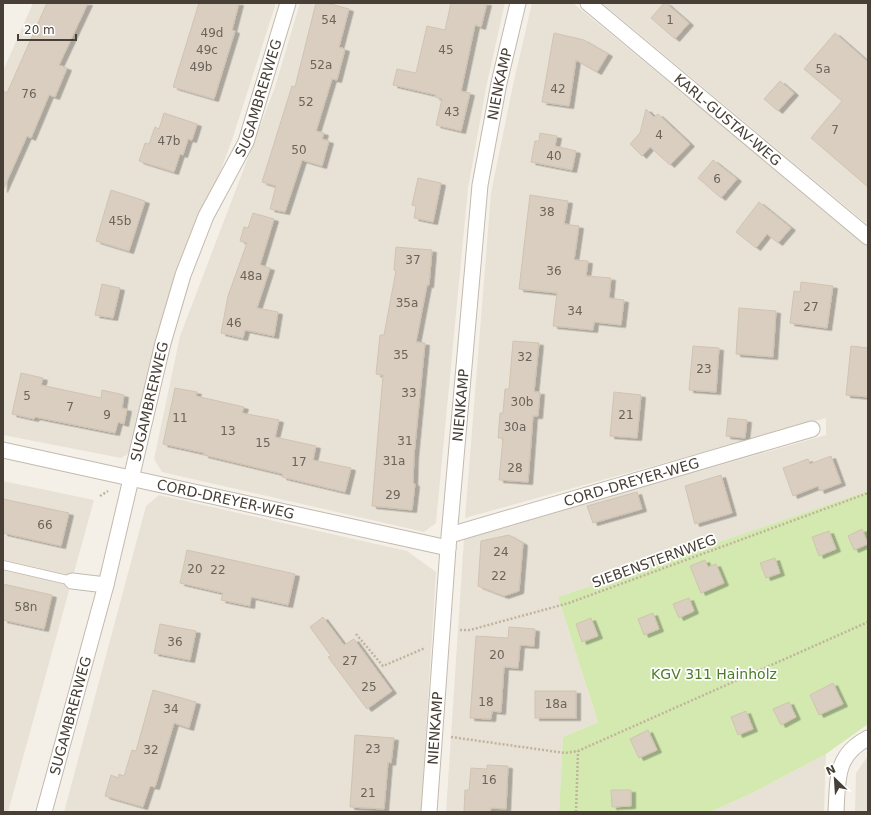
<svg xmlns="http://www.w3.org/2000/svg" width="871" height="815" font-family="'DejaVu Sans',sans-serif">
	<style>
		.residential { fill: #e8e2d6 }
		.garden { fill: #d3e9b0 }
		.building { fill: #d9cec0; stroke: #d1c3b0; filter: url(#shadow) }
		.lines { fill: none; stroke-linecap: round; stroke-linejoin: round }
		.service-casing { stroke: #c3baae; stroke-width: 10 }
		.minor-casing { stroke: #c3baae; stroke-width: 17 }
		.path { stroke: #c2b39b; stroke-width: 2.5; stroke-dasharray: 2 2; stroke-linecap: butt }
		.service { stroke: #fff; stroke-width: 8 }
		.minor { stroke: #fff; stroke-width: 15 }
		.labels { text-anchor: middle; stroke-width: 3.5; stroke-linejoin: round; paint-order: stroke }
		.number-label { font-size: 12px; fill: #6c6459 }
		.street-label { font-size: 14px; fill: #484037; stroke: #fff }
		.park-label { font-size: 14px; fill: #4c7c28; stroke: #fff }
	</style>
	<defs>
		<filter id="shadow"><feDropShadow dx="4.5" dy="2.5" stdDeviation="0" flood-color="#0004"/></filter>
	</defs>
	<rect width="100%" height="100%" fill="#f4f0e8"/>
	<!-- residential -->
	<g class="residential">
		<path d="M33,3H276L232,140L182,274L134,450L121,458L3,435V71Z"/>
		<path d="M300,3H505L487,83L468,188L436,523L424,532L162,472L154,459L180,336L275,87Z"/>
		<path d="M532,3H573L868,246V491L558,597L598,722L563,737L559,812H446L464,538L826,435V418L465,518L491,193L513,85Z"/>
		<path d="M602,3H868V225Z"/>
		<path d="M3,481L94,500L8,812H3Z"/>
		<path d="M159,495L407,551L436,572L421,812H64L146,506Z"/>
		<path d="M826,754L824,812H710L750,794Z"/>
		<path d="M868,756V812H855L856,773Z"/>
	</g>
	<!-- garden -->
	<path class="garden" d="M868,491V724L826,754L750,794L710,812H559L563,737L598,722L558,597Z"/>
	<!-- building -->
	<g class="building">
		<path d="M47,3H88L59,65L67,68L55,97L49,95L31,138L27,136L3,190V91L7,93Z"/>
		<path d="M199,3H239L232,30L235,31L214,99L173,87Z"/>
		<path d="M316,3H327L349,9L339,47L345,49L337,80L332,79L316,131L324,133L322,139L329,141L322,166L302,160L285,212L270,209L276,186L262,182L292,86L295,87Z"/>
		<path d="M451,3H487L481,27L475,25L461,91L470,93L461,131L436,125L442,99L435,97L436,95L393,85L397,69L416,73L427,26L445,30Z"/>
		<path d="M664,3H666L689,23L675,39L651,18Z"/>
		<path d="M554,33L584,40L608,54L597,72L576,60L569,106L542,102Z"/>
		<path d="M835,33L868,62V187L811,138L842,101L804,69Z"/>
		<path d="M780,81L794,93L778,111L764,99Z"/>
		<path d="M646,109L654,117L658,114L690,144L670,165L650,147L642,156L630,144L640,133Z"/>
		<path d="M164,113L197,124L192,140L188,139L183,155L180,154L174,172L139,161L145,143L149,144L155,127L159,129Z"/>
		<path d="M540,133L557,136L555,146L576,151L572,170L531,162L535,141H539Z"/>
		<path d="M713,160L737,179L721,198L698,178Z"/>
		<path d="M418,178L441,183L433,222L414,218L416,206L412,205Z"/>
		<path d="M111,190L145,201L129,251L96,241Z"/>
		<path d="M530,195L568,201L564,224L579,226L574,260L588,261L586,276L611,278L609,298L624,300L621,325L594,322L593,330L553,326L557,293L519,289Z"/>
		<path d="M759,202L791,228L778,243L767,234L756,248L736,232Z"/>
		<path d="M253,213L274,219L260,265L270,268L257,308L278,312L274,336L245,330L243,338L221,333L228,296L247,243L240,241L244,227L248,228Z"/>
		<path d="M396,247L432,250L429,285H427L416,342L425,343L414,455L413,483L415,484L412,510L372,506L383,375L376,374L380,335H384L396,271L394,270Z"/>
		<path d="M801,282L833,286L827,328L790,323L794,291L800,292Z"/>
		<path d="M102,284L120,288L113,318L95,315Z"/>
		<path d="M739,308L776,311L773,357L736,354Z"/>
		<path d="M513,341L539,343L534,392H540L538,416H533L528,482L499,480L503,438H498L500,413H503L505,389H509Z"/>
		<path d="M693,346L719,348L716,392L689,390Z"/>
		<path d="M851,346L868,348V397L846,395Z"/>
		<path d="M21,373L43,378L41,385L101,398L102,390L124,395L122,408L127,409L124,424L118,422L115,433L35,417L34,419L12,414Z"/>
		<path d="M175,388L197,392L196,396L244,407L242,413L279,420L275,437L316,446L313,460L351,468L345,492L282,477L283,474L204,455V453L163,444Z"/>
		<path d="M614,392L641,395L637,438L610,436Z"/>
		<path d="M728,418L747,420L745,438L726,436Z"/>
		<path d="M831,456L841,483L820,491L818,486L793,496L783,468L808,459L810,464Z"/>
		<path d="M721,475L732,513L695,524L685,486Z"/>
		<path d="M637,492L642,509L593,523L587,506Z"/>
		<path d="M3,499L69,513L61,546L3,533Z"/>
		<path d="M862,529L868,544L854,550L848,536Z"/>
		<path d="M829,531L836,549L819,556L812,537Z"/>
		<path d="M509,535L523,543L519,591L504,596L478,586L481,541Z"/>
		<path d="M187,550L295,574L288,605L251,597L250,606L221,600L223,593L180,583Z"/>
		<path d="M775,558L780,573L766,578L760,563Z"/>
		<path d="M705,560L708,567L716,564L724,583L701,593L690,566Z"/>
		<path d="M3,584L52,595L44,629L3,620Z"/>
		<path d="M689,598L694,611L679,618L673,604Z"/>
		<path d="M653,613L659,629L644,635L638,619Z"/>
		<path d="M323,617L344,645L354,639L392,691L367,709L328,657L331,656L310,627Z"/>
		<path d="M591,618L598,636L582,642L576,624Z"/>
		<path d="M160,624L196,631L190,660L154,653Z"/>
		<path d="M509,627L535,629L534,646L520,645L518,668L504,667L501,712L492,711L491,719L470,718L476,636L508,638Z"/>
		<path d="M833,683L843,704L819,715L810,695Z"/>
		<path d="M153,690L196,702L189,728L174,723L155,787L150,786L143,807L105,796L111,775L118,778L119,774L124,776L132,750L136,751Z"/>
		<rect x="535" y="691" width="41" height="27"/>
		<path d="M789,702L796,717L781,725L773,709Z"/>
		<path d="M746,711L753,729L738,735L731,717Z"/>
		<path d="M648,730L657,750L639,758L630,739Z"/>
		<path d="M355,735L394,738L391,763L388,762L384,809L350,807Z"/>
		<path d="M487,765L508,766L506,809L491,808L490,812H464L465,790H469L471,768L487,769Z"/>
		<path d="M611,790H631V806L612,807Z"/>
	</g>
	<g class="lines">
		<!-- service casing -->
		<g class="service-casing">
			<path id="service" d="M3,565L72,581"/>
		</g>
		<!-- minor casing -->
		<g class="minor-casing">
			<g id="minor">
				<path id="s1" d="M588,3L868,237"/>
				<path id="s2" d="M3,450L448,548"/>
				<path id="s3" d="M450,535L812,429"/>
				<path d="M72,581L106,585"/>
				<path id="s4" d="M44,812L106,585L163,343L183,275L206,216L246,142L288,3"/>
				<path id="s5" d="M429,812L448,548L480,185L499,83L518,3"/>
				<path d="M836,812C838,779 835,755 868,738"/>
			</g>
		</g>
		<!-- path -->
		<g class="path">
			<path d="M100,496L108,491"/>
			<path d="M460,630H470L569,603L868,493"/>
			<path d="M356,634L383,666L425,648"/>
			<path d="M451,737L565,753L578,751L868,622"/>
			<path d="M576,812L578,751"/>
		</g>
		<!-- service -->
		<use href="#service" class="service"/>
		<!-- minor -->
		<use href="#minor" class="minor"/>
	</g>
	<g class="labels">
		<!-- number labels -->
		<g class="number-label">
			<text x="329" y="24">54</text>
			<text x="670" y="24">1</text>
			<text x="212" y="37">49d</text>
			<text x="207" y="54">49c</text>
			<text x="446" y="54">45</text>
			<text x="321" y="69">52a</text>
			<text x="201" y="71">49b</text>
			<text x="823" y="73">5a</text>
			<text x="558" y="93">42</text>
			<text x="29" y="98">76</text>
			<text x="306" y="106">52</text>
			<text x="452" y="116">43</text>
			<text x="835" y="134">7</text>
			<text x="659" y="139">4</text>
			<text x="169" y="145">47b</text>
			<text x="299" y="154">50</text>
			<text x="554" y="160">40</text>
			<text x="717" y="183">6</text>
			<text x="547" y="216">38</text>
			<text x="120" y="225">45b</text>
			<text x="413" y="264">37</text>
			<text x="554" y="275">36</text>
			<text x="251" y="280">48a</text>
			<text x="407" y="307">35a</text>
			<text x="811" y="311">27</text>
			<text x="575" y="315">34</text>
			<text x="234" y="327">46</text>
			<text x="401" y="359">35</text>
			<text x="525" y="361">32</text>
			<text x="704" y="373">23</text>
			<text x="409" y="397">33</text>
			<text x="27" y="400">5</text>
			<text x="522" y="406">30b</text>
			<text x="70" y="411">7</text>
			<text x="107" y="419">9</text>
			<text x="626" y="419">21</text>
			<text x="180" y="422">11</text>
			<text x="515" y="431">30a</text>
			<text x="228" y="435">13</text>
			<text x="405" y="445">31</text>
			<text x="263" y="447">15</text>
			<text x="394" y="465">31a</text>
			<text x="299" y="466">17</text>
			<text x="515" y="472">28</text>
			<text x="393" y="499">29</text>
			<text x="45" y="529">66</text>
			<text x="501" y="556">24</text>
			<text x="195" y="573">20</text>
			<text x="218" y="574">22</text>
			<text x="499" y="580">22</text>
			<text x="26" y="611">58n</text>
			<text x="175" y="646">36</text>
			<text x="497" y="659">20</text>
			<text x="350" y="665">27</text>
			<text x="369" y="691">25</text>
			<text x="486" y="706">18</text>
			<text x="556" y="708">18a</text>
			<text x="171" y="713">34</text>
			<text x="373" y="753">23</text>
			<text x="151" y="754">32</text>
			<text x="489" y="784">16</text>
			<text x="368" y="797">21</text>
		</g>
		<!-- street labels -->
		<g class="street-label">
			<text dy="5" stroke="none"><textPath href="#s5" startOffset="732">NIENKAMP</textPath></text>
			<text dy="5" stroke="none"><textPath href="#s4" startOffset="748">SUGAMBRERWEG</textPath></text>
			<text dy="5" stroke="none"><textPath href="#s1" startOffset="182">KARL-GUSTAV-WEG</textPath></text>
			<text dy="5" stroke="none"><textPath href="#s4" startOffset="424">SUGAMBRERWEG</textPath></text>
			<text dy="5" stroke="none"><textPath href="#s5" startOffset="408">NIENKAMP</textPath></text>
			<text dy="5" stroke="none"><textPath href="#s3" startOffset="189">CORD-DREYER-WEG</textPath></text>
			<text dy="5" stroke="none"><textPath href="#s2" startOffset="228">CORD-DREYER-WEG</textPath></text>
			<text transform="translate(654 561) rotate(-20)" y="5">SIEBENSTERNWEG</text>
			<text dy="5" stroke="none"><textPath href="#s4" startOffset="100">SUGAMBRERWEG</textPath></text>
			<text dy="5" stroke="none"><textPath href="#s5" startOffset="84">NIENKAMP</textPath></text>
		</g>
		<!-- park labels -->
		<g class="park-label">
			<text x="714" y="679">KGV 311 Hainholz</text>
		</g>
	</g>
	<!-- border -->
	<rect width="871" height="815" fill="none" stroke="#484037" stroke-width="8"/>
	<!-- north arrow -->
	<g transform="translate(835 779) rotate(335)" stroke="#ffffff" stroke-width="3" paint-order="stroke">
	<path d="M0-3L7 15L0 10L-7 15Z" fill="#484037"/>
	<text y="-6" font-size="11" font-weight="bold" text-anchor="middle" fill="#484037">N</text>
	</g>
	<!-- scale -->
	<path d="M18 34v6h58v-6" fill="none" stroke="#484037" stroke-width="2"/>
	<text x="24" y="34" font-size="12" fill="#484037" stroke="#ffffff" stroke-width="3" paint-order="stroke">20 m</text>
</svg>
